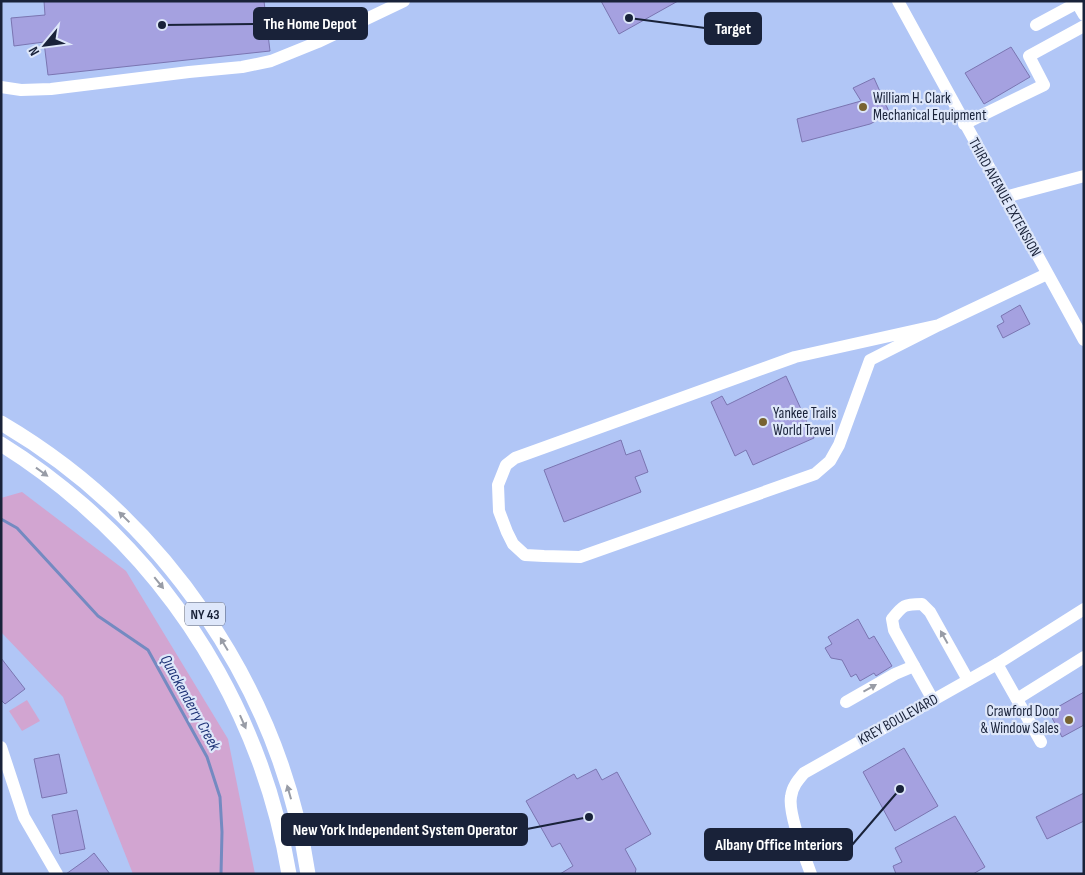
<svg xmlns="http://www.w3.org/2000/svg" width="1085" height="875" font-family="'Sofia Sans Condensed',sans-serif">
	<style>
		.green { fill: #d2a5d1 }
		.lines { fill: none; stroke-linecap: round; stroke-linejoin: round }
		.stream { stroke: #748ac1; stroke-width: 3 }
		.building { fill: #a5a1e0; stroke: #7a75b1 }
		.minor { stroke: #fff; stroke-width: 12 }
		.major { stroke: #fff; stroke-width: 15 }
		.oneway { fill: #989ca6 }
		.poi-dot { fill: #786332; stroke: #dee7fa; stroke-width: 2 }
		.labels { text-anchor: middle; stroke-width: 4.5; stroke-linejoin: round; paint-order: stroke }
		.shield { fill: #dee7fa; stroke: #545d73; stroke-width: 1 }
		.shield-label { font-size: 14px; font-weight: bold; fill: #192239 }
		.poi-label { font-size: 15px; fill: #192239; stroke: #dee7fa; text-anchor: start }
		.street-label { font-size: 15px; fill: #192239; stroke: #dee7fa }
		.water-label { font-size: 16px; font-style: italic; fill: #203578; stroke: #dee7fa }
		.leader { fill: none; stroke: #192239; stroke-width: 2 }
		.callout-dot { fill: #192239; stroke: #dee7fa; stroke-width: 2 }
		.callout { fill: #192239; stroke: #192239; stroke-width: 2 }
		.callout-label { font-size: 16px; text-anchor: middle; font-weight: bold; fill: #fff }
	</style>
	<rect width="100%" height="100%" fill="#b1c6f6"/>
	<!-- green -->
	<g class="green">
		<path d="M22,492L126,571L228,739L255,874H133L63,697L1,632V498Z"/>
		<path d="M27,700L40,721L22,731L9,711Z"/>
	</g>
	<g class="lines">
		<!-- stream -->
		<path class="stream" d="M1,519L17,528L98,616L148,650L207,757L220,797L222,832L221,874"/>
	</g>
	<!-- building -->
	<g class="building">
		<path d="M44,1H264L270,51L48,75L44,42L14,46L11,18L45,15Z"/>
		<path d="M601,1H678L619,34Z"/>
		<path d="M1011,47L1030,77L984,104L965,73Z"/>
		<path d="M874,78L890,114L870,124L802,142L797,119L861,101L853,88Z"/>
		<path d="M1020,305L1030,324L1003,338L997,326L1004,322L1001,316Z"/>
		<path d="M786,376L814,438L753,465L746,450L735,456L711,402L722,396L727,405Z"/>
		<path d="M621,440L626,455L640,450L648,472L635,477L641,492L564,522L544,470Z"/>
		<path d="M858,619L869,639L874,636L892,666L876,676L874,673L860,681L856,674L851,677L842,660L831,658L825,648L832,644L828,637Z"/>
		<path d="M1,658L25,689L5,704L1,700Z"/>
		<path d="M1084,692V725L1062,737L1049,712Z"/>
		<path d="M904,748L938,806L895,831L863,772Z"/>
		<path d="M59,754L67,793L42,798L34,759Z"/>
		<path d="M596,769L602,780L617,772L651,834L625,849L636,869L635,874H560L573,866L560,843L552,847L526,801L574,774L577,779Z"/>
		<path d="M1084,793V821L1047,839L1036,817Z"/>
		<path d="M77,810L85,849L60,854L52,815Z"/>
		<path d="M955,816L985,867L973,874H896L893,866L902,862L895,848Z"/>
		<path d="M94,853L110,874H66L87,859Z"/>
	</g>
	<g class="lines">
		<!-- minor -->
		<g class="minor">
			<path d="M898,1L1084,340"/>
			<path d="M1036,25L1077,3L1084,15"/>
			<path d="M1,87L21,90L51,89L189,72L242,67L271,61L318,42L404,1"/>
			<path d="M964,124L1044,85L1029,56L1084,26"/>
			<path d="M1005,197L1084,176"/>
			<path d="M939,325L870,360L839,445L830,461L815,474L580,557L544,556L525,555L513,544L507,532L499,511L498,485L506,465L515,458L795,357L939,325L1047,274"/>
			<path d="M997,664L1041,742"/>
			<path d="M914,666L894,630L892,619C903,605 904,604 922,604L930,612L968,680"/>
			<path d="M1017,699L1084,657"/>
			<path d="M846,702L895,674L914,666L933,700"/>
			<path d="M1,747L24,817L57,874"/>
			<path d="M811,874C805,858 788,812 791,797C792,787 798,780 804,773L997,664L1084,609"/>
		</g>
		<!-- major -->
		<g class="major">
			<path d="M1,423C163,518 280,687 308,874"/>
			<path d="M1,444C30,462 58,483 83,505C192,600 265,731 289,874"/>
		</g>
	</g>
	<!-- one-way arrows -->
	<defs><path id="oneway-solid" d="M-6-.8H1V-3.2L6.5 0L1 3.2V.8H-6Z" transform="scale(1.25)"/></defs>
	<g class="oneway">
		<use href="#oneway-solid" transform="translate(42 472) rotate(36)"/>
		<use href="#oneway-solid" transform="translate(124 517) rotate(-136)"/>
		<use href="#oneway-solid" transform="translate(159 583) rotate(51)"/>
		<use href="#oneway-solid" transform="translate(944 637) rotate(-119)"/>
		<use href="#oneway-solid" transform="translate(224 644) rotate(-121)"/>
		<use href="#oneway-solid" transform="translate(870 688) rotate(-29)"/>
		<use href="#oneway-solid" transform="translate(243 722) rotate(66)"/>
		<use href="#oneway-solid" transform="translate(289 792) rotate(-106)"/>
	</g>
	<!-- markers -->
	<g class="poi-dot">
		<circle cx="863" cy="107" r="5"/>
		<circle cx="763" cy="422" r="5"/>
		<circle cx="1069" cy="720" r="5"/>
	</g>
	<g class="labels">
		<!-- shield labels -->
		<rect class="shield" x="185" y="602.5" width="40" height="23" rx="4"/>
		<g class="shield-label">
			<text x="205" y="619">NY 43</text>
		</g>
		<!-- poi labels -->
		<g class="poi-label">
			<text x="873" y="103">William H. Clark<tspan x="873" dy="17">Mechanical Equipment</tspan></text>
			<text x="773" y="418">Yankee Trails<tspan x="773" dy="17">World Travel</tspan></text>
			<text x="1059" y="716" text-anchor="end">Crawford Door<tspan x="1059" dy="17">&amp; Window Sales</tspan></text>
		</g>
		<!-- street labels -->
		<g class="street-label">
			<text transform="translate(1005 197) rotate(61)" y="5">THIRD AVENUE EXTENSION</text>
			<text transform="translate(898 719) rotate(-29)" y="5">KREY BOULEVARD</text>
		</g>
		<!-- water labels -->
		<g class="water-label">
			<text transform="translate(191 702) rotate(61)" y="6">Quackenderry Creek</text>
		</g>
	</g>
	<!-- callouts -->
	<path class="leader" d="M162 25L254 24M629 18L705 28M589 817L527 829M900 789L852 845"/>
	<g class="callout-dot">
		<circle cx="162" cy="25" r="5"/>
		<circle cx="629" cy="18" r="5"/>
		<circle cx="589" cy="817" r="5"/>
		<circle cx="900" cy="789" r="5"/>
	</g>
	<g class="callout">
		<rect x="254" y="8" width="113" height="31" rx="5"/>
		<rect x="705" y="13" width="56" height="31" rx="5"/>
		<rect x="282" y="814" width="245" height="31" rx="5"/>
		<rect x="705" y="829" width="147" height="31" rx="5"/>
	</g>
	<g class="callout-label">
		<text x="310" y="29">The Home Depot</text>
		<text x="733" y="34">Target</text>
		<text x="405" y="835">New York Independent System Operator</text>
		<text x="779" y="850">Albany Office Interiors</text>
	</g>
	<!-- border -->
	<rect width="1085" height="875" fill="none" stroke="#192239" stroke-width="5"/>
	<!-- north arrow -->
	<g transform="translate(45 45) rotate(241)" stroke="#dee7fa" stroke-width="4" paint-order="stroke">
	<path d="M0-4L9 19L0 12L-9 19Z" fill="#192239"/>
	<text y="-8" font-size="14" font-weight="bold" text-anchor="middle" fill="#192239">N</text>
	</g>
</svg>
